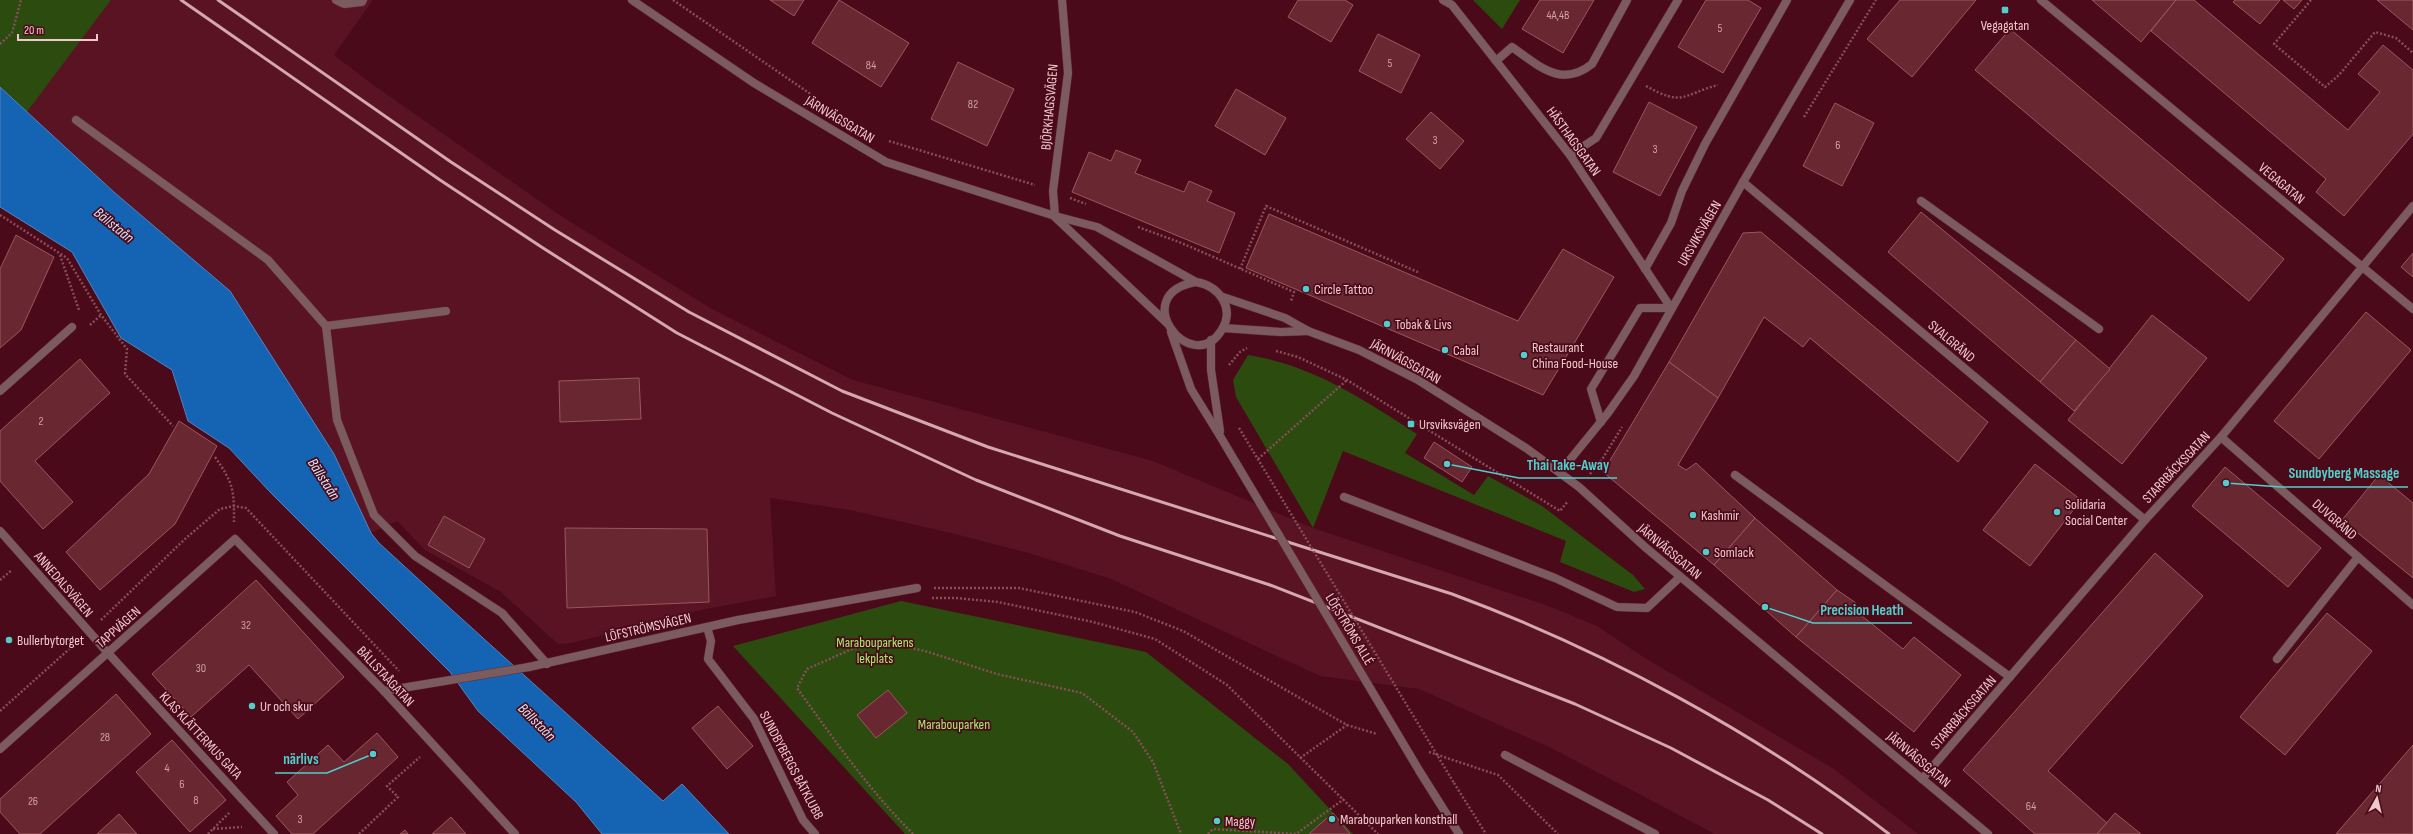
<svg xmlns="http://www.w3.org/2000/svg" width="2413" height="834" font-family="'Sofia Sans Condensed',sans-serif">
	<style>
		.built { fill: #5a1322 }
		.green { fill: #2b4b0f }
		.water { fill: #1564b4; stroke: #5782bb }
		.building { fill: #682731; stroke: #9d565e }
		.lines { fill: none; stroke-linecap: round; stroke-linejoin: round }
		.service-casing { stroke: #652935; stroke-width: 9 }
		.minor-casing { stroke: #652935; stroke-width: 9 }
		.tertiary-casing { stroke: #652935; stroke-width: 9 }
		.path { stroke: #864e58; stroke-width: 2.5; stroke-dasharray: 2 2; stroke-linecap: butt }
		.service { stroke: #7b5b5e; stroke-width: 8 }
		.minor { stroke: #7b5b5e; stroke-width: 8 }
		.tertiary { stroke: #7b5b5e; stroke-width: 8 }
		.rail { stroke: #d4a8ac; stroke-width: 3 }
		.minor-bridge-casing { stroke: #652935; stroke-width: 9; stroke-linecap: butt }
		.path-bridge { stroke: #864e58; stroke-width: 2.5; stroke-dasharray: 2 2; stroke-linecap: butt }
		.minor-bridge { stroke: #7b5b5e; stroke-width: 8 }
		.poi-dot { fill: #53cdcb; stroke: #4a0a19; stroke-width: 1.5 }
		.labels { text-anchor: middle; stroke-width: 3.5; stroke-linejoin: round; paint-order: stroke }
		.number-label { font-size: 12px; fill: #cfa0a4 }
		.poi-label { font-size: 14px; fill: #f1c9cb; stroke: #4a0a19; text-anchor: start }
		.street-label { font-size: 14px; fill: #f1c9cb; stroke: #4a0a19 }
		.park-label { font-size: 14px; fill: #a4ec6d; stroke: #4a0a19 }
		.water-label { font-size: 15px; font-style: italic; fill: #d4e5fb; stroke: #4a0a19 }
		.leader { fill: none; stroke: #53cdcb; stroke-width: 1.5 }
		.callout-dot { fill: #53cdcb; stroke: #4a0a19; stroke-width: 1.5 }
		.callout-label { font-size: 15px; text-anchor: middle; font-weight: bold; fill: #53cdcb; stroke: #4a0a19; stroke-width: 3.5; stroke-linejoin: round; paint-order: stroke }
	</style>
	<rect width="100%" height="100%" fill="#4a0a19"/>
	<!-- built -->
	<path class="built" d="M111,0H373L334,55L372,84L561,216L712,309L853,380L1153,461L1313,528L1546,605L1597,626L1645,658L1834,769L1918,834H1715L1553,749L1419,689L1320,676L1111,579L1032,554L955,534L850,510L770,498L776,596L696,611L572,643L558,644L501,592L425,550L397,521L371,533L352,495L115,193L27,112Z"/>
	<!-- green -->
	<g class="green">
		<path d="M0,0H111L27,112L0,87Z"/>
		<path d="M1473,0H1520L1502,29Z"/>
		<path d="M1248,355C1312,365 1363,399 1417,434L1405,453L1474,495L1488,476L1542,506L1633,575L1645,589L1634,592L1560,562L1566,541L1343,451L1313,528L1236,397L1233,380Z"/>
		<path d="M901,601L1146,652L1288,764L1353,834H905L733,646Z"/>
	</g>
	<!-- water -->
	<path class="water" d="M0,87L115,193L230,291L334,454L371,533L379,543C473,630 569,715 663,801L682,784L729,834H602L576,802L478,711L450,672L270,492L229,448L188,421L172,370L121,338L72,252L0,207Z"/>
	<!-- building -->
	<g class="building">
		<path d="M770,0H804L794,16Z"/>
		<path d="M839,0L909,43L881,87L812,43Z"/>
		<path d="M1298,0H1345L1353,5L1331,42L1288,17Z"/>
		<path d="M1540,0H1594L1563,53L1522,29Z"/>
		<path d="M1706,0H1748L1761,8L1723,73L1678,47Z"/>
		<path d="M1900,0H1976L1912,77L1867,39Z"/>
		<path d="M2092,0H2176L2141,42Z"/>
		<path d="M2176,0H2194L2348,130L2380,92L2358,74L2383,45L2413,70V134L2344,216L2316,192L2326,179L2151,31Z"/>
		<path d="M2235,0H2280L2260,24L2233,2Z"/>
		<path d="M2283,0H2302L2294,9Z"/>
		<path d="M2377,0H2413V30Z"/>
		<path d="M2010,29L2284,259L2249,301L1975,70Z"/>
		<path d="M1378,34L1420,55L1401,93L1359,71Z"/>
		<path d="M958,62L1014,89L987,146L931,119Z"/>
		<path d="M1236,89L1286,118L1265,155L1215,126Z"/>
		<path d="M1649,102L1697,127L1660,196L1613,172Z"/>
		<path d="M1835,103L1874,123L1842,186L1803,166Z"/>
		<path d="M1431,112L1464,141L1440,169L1406,139Z"/>
		<path d="M1116,150L1141,160L1135,173L1184,192L1189,181L1212,191L1207,201L1235,213L1219,253L1072,192L1089,152L1111,161Z"/>
		<path d="M1921,212L2076,340L2040,382L1888,252Z"/>
		<path d="M1269,214L1518,321L1563,249L1614,277L1543,395L1246,268Z"/>
		<path d="M1761,232L1988,422L1958,462L1810,338L1803,347L1764,317L1718,398L1669,362L1743,233Z"/>
		<path d="M16,235L54,257L21,330L0,348V269Z"/>
		<path d="M2413,253V277L2401,267Z"/>
		<path d="M2366,312L2411,350L2319,459L2274,421Z"/>
		<path d="M2152,315L2207,358L2122,464L2068,420Z"/>
		<path d="M2076,340L2110,369L2074,411L2040,382Z"/>
		<path d="M80,359L110,393L35,461L73,502L43,529L0,481V431Z"/>
		<path d="M1669,362L1718,398L1678,465L1686,470L1696,463L1755,518L1714,565L1603,472Z"/>
		<path d="M639,378L641,419L560,422L559,381Z"/>
		<path d="M179,421L217,446L175,524L100,590L66,552L149,474Z"/>
		<path d="M1434,442L1472,467L1462,482L1424,458Z"/>
		<path d="M2035,464L2081,500L2030,566L1983,530Z"/>
		<path d="M2225,467L2321,548L2288,587L2192,506Z"/>
		<path d="M2379,475L2413,503V578L2342,520Z"/>
		<path d="M444,516L485,539L469,568L428,545Z"/>
		<path d="M1755,518L1837,590L1796,637L1714,565Z"/>
		<path d="M565,528L707,529L709,602L567,608Z"/>
		<path d="M2155,553L2203,596L2048,771L2107,823L2097,834H2035L1963,770Z"/>
		<path d="M256,580L344,677L298,719L249,665L191,717L152,674Z"/>
		<path d="M1837,590L1856,603L1852,608L1903,649L1914,637L1961,675L1914,732L1796,637Z"/>
		<path d="M2327,613L2372,651L2285,755L2240,717Z"/>
		<path d="M888,690L907,713L876,738L857,715Z"/>
		<path d="M116,694L151,734L40,834H20L0,812V799Z"/>
		<path d="M718,706L753,746L727,769L692,728Z"/>
		<path d="M377,733L398,757L313,834H292L276,816L298,795L287,782L328,745L344,762Z"/>
		<path d="M172,740L226,800L190,832L136,772Z"/>
		<path d="M2413,745V834H2336Z"/>
		<path d="M1333,813L1350,834H1309L1320,824Z"/>
		<path d="M2115,813L2141,834H2097Z"/>
		<path d="M119,814L137,834H97Z"/>
		<path d="M451,817L466,834H432Z"/>
		<path d="M405,830L408,834H400Z"/>
	</g>
	<g class="lines">
		<!-- service casing -->
		<g class="service-casing">
			<g id="service">
				<path d="M336,0L344,4L362,2L363,0"/>
				<path d="M1496,61L1512,47C1538,65 1561,89 1592,64L1627,0"/>
				<path d="M76,120L268,260L326,326L337,420L374,515L415,556L502,613L547,664"/>
				<path d="M1570,155L1596,138L1678,0"/>
				<path d="M1645,269L1671,223L1682,191L1705,144L1787,0"/>
				<path d="M326,326L446,311"/>
				<path d="M1601,422L1591,389L1640,308H1671"/>
				<path d="M1735,475L2010,677"/>
				<path d="M1344,497L1555,578L1617,607L1647,608L1680,577"/>
				<path d="M707,627L711,641L708,659L754,719L803,820L815,834"/>
				<path d="M2277,659L2358,557"/>
				<path d="M529,667L738,620L917,588"/>
				<path d="M1505,755L1655,834"/>
			</g>
		</g>
		<!-- minor casing -->
		<g class="minor-casing">
			<g id="minor">
				<path d="M1443,0L1452,5L1570,155L1671,308"/>
				<path d="M2041,0L2413,309"/>
				<path d="M1743,182L2145,520"/>
				<path d="M1921,201L2099,329"/>
				<path d="M1055,216L1053,191L1068,73L1062,0"/>
				<path d="M1171,332L1191,389L1220,436"/>
				<path d="M1211,340V370L1220,431"/>
				<path d="M0,391L72,327"/>
				<path d="M2221,437L2413,605"/>
				<path d="M0,531L108,653L274,834"/>
				<path d="M384,691L529,667"/>
				<path d="M0,749L235,539L384,691L515,834"/>
				<path d="M1420,772L1459,834"/>
				<path d="M1922,779L2145,520L2221,437L2413,206"/>
			</g>
		</g>
		<!-- tertiary casing -->
		<g class="tertiary-casing">
			<g id="tertiary">
				<path d="M632,0L754,83L886,162L1055,216L1097,227L1196,282C1219,286 1236,308 1221,331C1191,378 1126,294 1196,282"/>
				<path d="M1055,217L1167,323"/>
				<path d="M1223,297L1285,318L1308,331L1359,350L1418,380L1526,448L1579,487L1645,547L1988,834"/>
				<path d="M1223,328L1281,332L1308,331"/>
				<path d="M1560,472L1608,413L1634,376L1743,182L1850,0"/>
			</g>
		</g>
		<!-- path -->
		<g class="path">
			<path d="M673,0L812,95"/>
			<path d="M2311,0L2274,44L2325,87L2339,75L2375,32L2396,38L2413,53"/>
			<path d="M0,44L12,33L21,0"/>
			<path d="M1646,86C1684,107 1681,95 1718,85"/>
			<path d="M1804,117L1876,0"/>
			<path d="M889,141L1035,185"/>
			<path d="M1070,198L1086,204"/>
			<path d="M0,215L67,258L101,315L127,349L125,374L173,426"/>
			<path d="M1138,227L1179,242L1294,292L1291,301"/>
			<path d="M60,255L79,310"/>
			<path d="M1240,269L1266,206L1420,273"/>
			<path d="M90,325L101,315"/>
			<path d="M1276,351L1298,357L1347,380L1560,511L1568,501"/>
			<path d="M1229,365L1240,352L1247,348"/>
			<path d="M215,457C234,484 234,490 234,522"/>
			<path d="M1258,459L1347,380"/>
			<path d="M1590,474L1603,458L1622,427"/>
			<path d="M0,580L12,570"/>
			<path d="M934,588H1019L1135,612L1183,631L1347,725L1377,734"/>
			<path d="M932,598H956L998,602L1093,622L1155,639L1227,685L1378,834"/>
			<path d="M101,620L186,538L220,509L234,506L246,508L399,671"/>
			<path d="M0,711L76,643"/>
			<path d="M1429,752L1498,775L1558,834"/>
			<path d="M1300,758L1347,725"/>
			<path d="M1454,783L1486,834"/>
			<path d="M213,829L242,827"/>
			<path d="M208,834L230,812"/>
			<path d="M359,834L398,797L387,786L420,757"/>
			<path d="M913,834C869,790 833,738 797,688L807,669L852,649L887,643L925,651L997,674L1082,693L1133,732L1153,762L1181,834"/>
			<path d="M1208,834L1213,829L1296,834L1344,799"/>
		</g>
		<!-- service -->
		<use href="#service" class="service"/>
		<!-- minor -->
		<use href="#minor" class="minor"/>
		<!-- tertiary -->
		<use href="#tertiary" class="tertiary"/>
		<!-- rail -->
		<g class="rail">
			<path d="M181,0L440,180L543,248L677,333L832,413L976,480L1120,536L1270,585L1575,704L1671,748L1768,800L1822,834"/>
			<path d="M218,0L451,162L555,230L689,312L842,391L988,447L1452,594C1603,650 1761,735 1889,834"/>
		</g>
		<!-- minor-bridge casing -->
		<g class="minor-bridge-casing">
			<path id="minor-bridge" d="M1220,436L1420,772"/>
		</g>
		<!-- path-bridge -->
		<path class="path-bridge" d="M1239,428L1454,783"/>
		<!-- minor-bridge -->
		<use href="#minor-bridge" class="minor-bridge"/>
	</g>
	<!-- markers -->
	<g class="poi-dot">
		<rect x="2001" y="6" width="8" height="8" rx="2"/>
		<circle cx="1306" cy="289" r="4"/>
		<circle cx="1387" cy="324" r="4"/>
		<circle cx="1445" cy="350" r="4"/>
		<circle cx="1524" cy="355" r="4"/>
		<rect x="1407" y="420" width="8" height="8" rx="2"/>
		<circle cx="2057" cy="512" r="4"/>
		<circle cx="1693" cy="515" r="4"/>
		<circle cx="1706" cy="552" r="4"/>
		<circle cx="9" cy="640" r="4"/>
		<circle cx="252" cy="706" r="4"/>
		<circle cx="1332" cy="819" r="4"/>
		<circle cx="1217" cy="821" r="4"/>
	</g>
	<g class="labels">
		<!-- number labels -->
		<g class="number-label">
			<text x="1558" y="19">4A,4B</text>
			<text x="1720" y="32">5</text>
			<text x="1390" y="67">5</text>
			<text x="871" y="69">84</text>
			<text x="973" y="108">82</text>
			<text x="1435" y="144">3</text>
			<text x="1838" y="149">6</text>
			<text x="1655" y="153">3</text>
			<text x="41" y="425">2</text>
			<text x="246" y="629">32</text>
			<text x="201" y="672">30</text>
			<text x="105" y="741">28</text>
			<text x="167" y="772">4</text>
			<text x="182" y="788">6</text>
			<text x="196" y="804">8</text>
			<text x="33" y="805">26</text>
			<text x="2031" y="810">64</text>
			<text x="300" y="823">3</text>
		</g>
		<!-- poi labels -->
		<g class="poi-label">
			<text x="2005" y="30" text-anchor="middle">Vegagatan</text>
			<text x="1314" y="294">Circle Tattoo</text>
			<text x="1395" y="329">Tobak &amp; Livs</text>
			<text x="1532" y="352">Restaurant<tspan x="1532" dy="16">China Food-House</tspan></text>
			<text x="1453" y="355">Cabal</text>
			<text x="1419" y="429">Ursviksvägen</text>
			<text x="2065" y="509">Solidaria<tspan x="2065" dy="16">Social Center</tspan></text>
			<text x="1701" y="520">Kashmir</text>
			<text x="1714" y="557">Somlack</text>
			<text x="17" y="645">Bullerbytorget</text>
			<text x="260" y="711">Ur och skur</text>
			<text x="1340" y="824">Marabouparken konsthall</text>
			<text x="1225" y="826">Maggy</text>
		</g>
		<!-- street labels -->
		<g class="street-label">
			<text transform="translate(1049 107) rotate(-85)" y="5">BJÖRKHAGSVÄGEN</text>
			<text transform="translate(840 119) rotate(31)" y="5">JÄRNVÄGSGATAN</text>
			<text transform="translate(1574 141) rotate(54)" y="5">HÄSTHAGSGATAN</text>
			<text transform="translate(2282 183) rotate(40)" y="5">VEGAGATAN</text>
			<text transform="translate(1699 233) rotate(-60)" y="5">URSVIKSVÄGEN</text>
			<text transform="translate(1952 341) rotate(40)" y="5">SVALGRÄND</text>
			<text transform="translate(1406 361) rotate(29)" y="5">JÄRNVÄGSGATAN</text>
			<text transform="translate(2176 467) rotate(-47)" y="5">STARRBÄCKSGATAN</text>
			<text transform="translate(2335 519) rotate(41)" y="5">DUVGRÄND</text>
			<text transform="translate(1670 551) rotate(40)" y="5">JÄRNVÄGSGATAN</text>
			<text transform="translate(64 584) rotate(49)" y="5">ANNEDALSVÄGEN</text>
			<text transform="translate(118 627) rotate(-42)" y="5">TAPPVÄGEN</text>
			<text transform="translate(648 627) rotate(-13)" y="5">LÖFSTRÖMSVÄGEN</text>
			<text transform="translate(1350 629) rotate(59)" y="5">LÖFSTRÖMS ALLÉ</text>
			<text transform="translate(386 676) rotate(47)" y="5">BÄLLSTAÅGATAN</text>
			<text transform="translate(1963 712) rotate(-49)" y="5">STARRBÄCKSGATAN</text>
			<text transform="translate(201 735) rotate(47)" y="5">KLAS KLÄTTERMUS GATA</text>
			<text transform="translate(1919 759) rotate(40)" y="5">JÄRNVÄGSGATAN</text>
			<text transform="translate(792 765) rotate(62)" y="5">SUNDBYBERGS BÅTKLUBB</text>
		</g>
		<!-- park labels -->
		<g class="park-label">
			<text x="875" y="647">Marabouparkens<tspan x="875" dy="16">lekplats</tspan></text>
			<text x="954" y="729">Marabouparken</text>
		</g>
		<!-- water labels -->
		<g class="water-label">
			<text transform="translate(114 225) rotate(39)" y="5">Bällstaån</text>
			<text transform="translate(324 479) rotate(57)" y="5">Bällstaån</text>
			<text transform="translate(537 722) rotate(45)" y="5">Bällstaån</text>
		</g>
	</g>
	<!-- callouts -->
	<path class="leader" d="M1447 464L1519 478H1617M2226 483L2281 487H2408M1765 607L1813 623H1912M373 754L327 773H275"/>
	<g class="callout-dot">
		<circle cx="1447" cy="464" r="4"/>
		<circle cx="2226" cy="483" r="4"/>
		<circle cx="1765" cy="607" r="4"/>
		<circle cx="373" cy="754" r="4"/>
	</g>
	<g class="callout-label">
		<text x="1568" y="470">Thai Take-Away</text>
		<text x="2344" y="478">Sundbyberg Massage</text>
		<text x="1862" y="615">Precision Heath</text>
		<text x="301" y="764">närlivs</text>
	</g>
	<!-- north arrow -->
	<g transform="translate(2377 798) rotate(8)" stroke="#4a0a19" stroke-width="3" paint-order="stroke">
	<path d="M0-3L7 15L0 10L-7 15Z" fill="#f1c9cb"/>
	<text y="-6" font-size="11" font-weight="bold" text-anchor="middle" fill="#f1c9cb">N</text>
	</g>
	<!-- scale -->
	<path d="M18 34v6h79v-6" fill="none" stroke="#f1c9cb" stroke-width="2"/>
	<text x="24" y="34" font-size="12" fill="#f1c9cb" stroke="#4a0a19" stroke-width="3" paint-order="stroke">20 m</text>
</svg>
